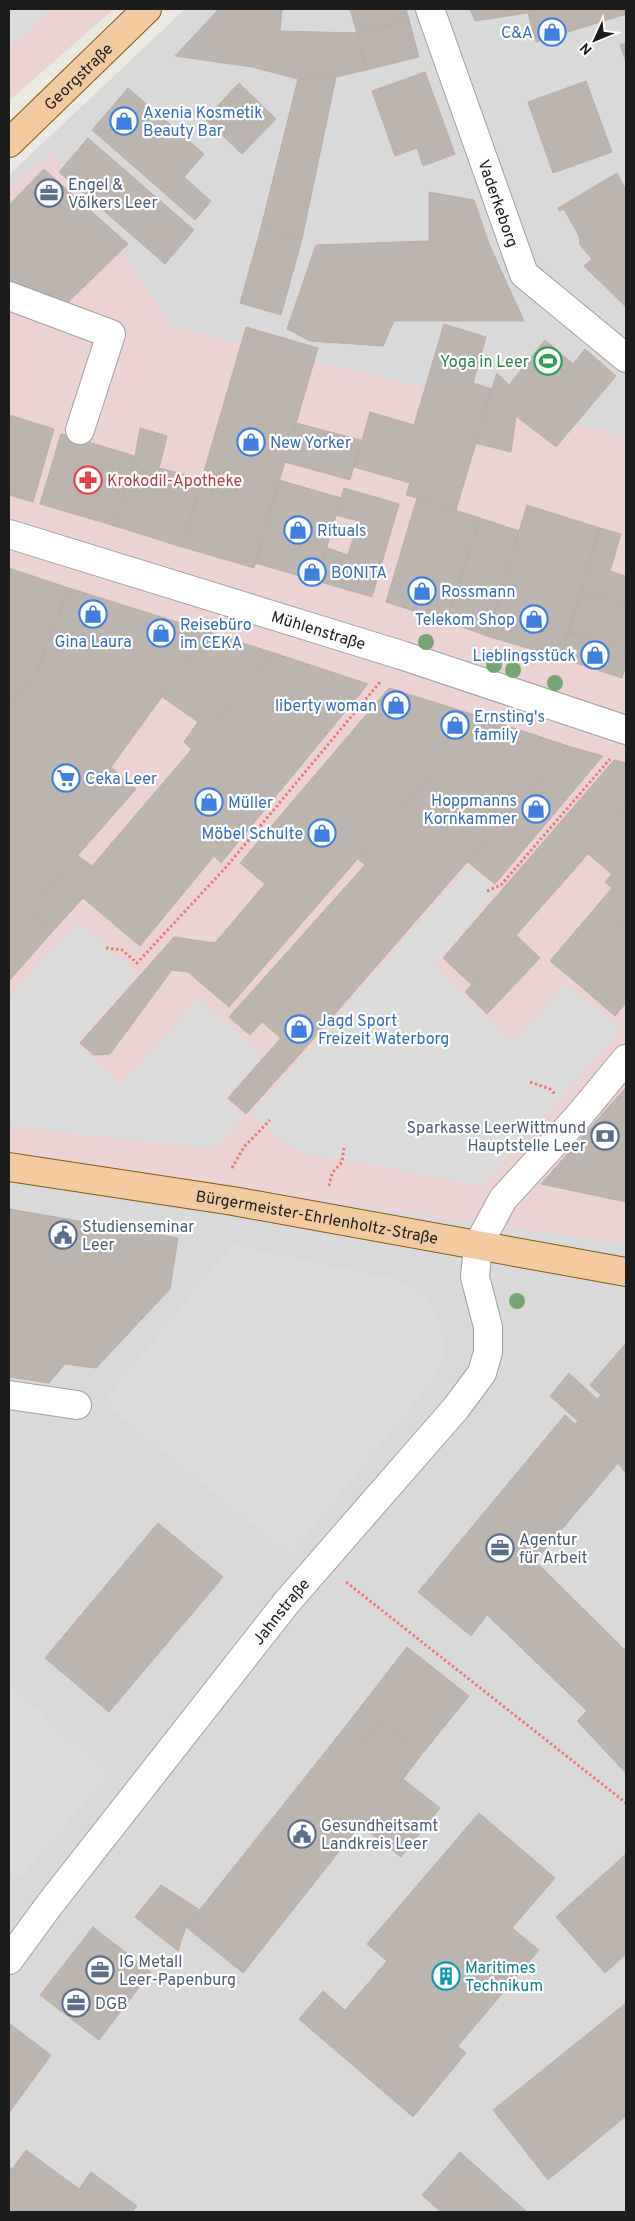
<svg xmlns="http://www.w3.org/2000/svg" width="635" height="2221" font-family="Overpass,sans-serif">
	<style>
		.residential { fill: #dad9d9 }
		.commercial { fill: #ecd2d3 }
		.parking { fill: #dcdcdc }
		.building { fill: #bcb4af; stroke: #bcaea6 }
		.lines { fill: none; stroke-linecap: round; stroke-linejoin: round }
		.minor-casing { stroke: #a0a0a0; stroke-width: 30 }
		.major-casing { stroke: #87570c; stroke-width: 30 }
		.path { stroke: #ed7772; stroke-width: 3; stroke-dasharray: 2.5 2.5; stroke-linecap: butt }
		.minor { stroke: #fff; stroke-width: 28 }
		.major { stroke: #f3caa0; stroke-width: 28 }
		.tree { fill: #75a572 }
		.labels { text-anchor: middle; stroke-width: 4.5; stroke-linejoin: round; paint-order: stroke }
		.shop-label { font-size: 16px; fill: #366cbe; stroke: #fff; text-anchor: start }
		.street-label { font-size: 16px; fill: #1c1c1c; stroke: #fff }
		.service-label { font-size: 16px; fill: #4e5e75; stroke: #fff; text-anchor: start }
		.leisure-label { font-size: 16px; fill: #27864d; stroke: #fff; text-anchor: end }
		.health-label { font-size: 16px; fill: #be3a42; stroke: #fff; text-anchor: start }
		.culture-label { font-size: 16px; fill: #0d838f; stroke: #fff; text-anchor: start }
	</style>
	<rect width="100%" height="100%" fill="#ece8e2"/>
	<!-- residential -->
	<g class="residential">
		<path d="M185,9H626V436L173,327L53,152L9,188V175Z"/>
		<path d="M9,1154L626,1244V2212H9Z"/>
	</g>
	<!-- commercial -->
	<g class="commercial">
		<path d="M9,9H114L9,101Z"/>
		<path d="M53,152L173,327L626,436V1244L9,1154V188Z"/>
	</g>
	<!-- parking -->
	<g class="parking">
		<path d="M9,9H51L9,48Z"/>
		<path d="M468,866L497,891L434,966L513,1042L566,984L622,1029L482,1186L306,1153L290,1146L252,1114Z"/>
		<path d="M78,921L138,975L76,1044L121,1085L198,999L263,1056L225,1098L244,1116L215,1149L9,1126V998Z"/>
		<path d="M232,1245L398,1280L416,1290L424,1297L438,1318L441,1329L443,1351L438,1371L432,1381L290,1555L103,1402Z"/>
		<path d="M9,1683L108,1775L19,1879L9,1871Z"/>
	</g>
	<!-- building -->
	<g class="building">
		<path d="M219,9H282L280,31L357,33L366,70L336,77L298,79L252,67L175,56Z"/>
		<path d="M350,9H406L409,20L357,33Z"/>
		<path d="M470,9H626V14L536,42L528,13L475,21Z"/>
		<path d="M409,20L419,57L366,70L357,33Z"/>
		<path d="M626,43V62L620,45Z"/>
		<path d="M425,72L455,154L423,166L417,148L395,156L372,91Z"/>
		<path d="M336,77L302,239L261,228L298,79Z"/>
		<path d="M586,81L612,152L553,173L528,102Z"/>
		<path d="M239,83L276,119L242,154L205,119Z"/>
		<path d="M128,88L204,154L184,177L211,201L195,220L92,130Z"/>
		<path d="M88,138L194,230L165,264L59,172Z"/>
		<path d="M44,169L128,244L61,309L9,292V205Z"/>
		<path d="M617,173L626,190V307L584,266L592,259L580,245L579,236L564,209L559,211L558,208Z"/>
		<path d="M429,192L474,200L489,244L524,321H394L383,346L310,341L287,329L316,245L429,241Z"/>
		<path d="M261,228L302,239L281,315L240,303Z"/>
		<path d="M444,324L486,337L473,383L492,389L456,510L406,495L410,483L354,467L370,412L414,425Z"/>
		<path d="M246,327L318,348L254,568L182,547Z"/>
		<path d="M545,340L573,364L585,349L616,376L556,447L516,416L511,452L475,443L497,373L509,385Z"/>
		<path d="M9,415L54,429L33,502L9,495Z"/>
		<path d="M296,423L361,440L350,480L285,462Z"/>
		<path d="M140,428L167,436L159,468L202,479L182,547L115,526L135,456Z"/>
		<path d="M61,434L135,456L115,526L40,504Z"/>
		<path d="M279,480L341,498L317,581L255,563Z"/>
		<path d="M344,488L399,504L372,597L317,581L327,548L348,555L358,521L336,515Z"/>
		<path d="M417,498L480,518L446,621L386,602Z"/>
		<path d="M527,505L600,528L560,658L487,636Z"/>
		<path d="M480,518L519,531L487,636L446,621Z"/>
		<path d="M600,528L621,534L610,571L625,576L626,573V605L581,591Z"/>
		<path d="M9,568L69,588L37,672L9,704Z"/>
		<path d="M69,588L209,632L111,767L136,789L29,911L53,931L9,981V704L37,672Z"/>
		<path d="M581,591L626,605V650L568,632Z"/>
		<path d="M209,632L274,653L192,750L184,742L198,722L161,696Z"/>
		<path d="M568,632L626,650V664L622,678L560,658Z"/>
		<path d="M274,653L368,684L221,863L214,856L140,946L83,898L53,931L29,911L77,855L92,866Z"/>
		<path d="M389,688L481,717L229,1007L188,972L172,970L110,1054L94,1055L80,1043L174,937L215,943L265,884L240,863Z"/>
		<path d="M481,717L568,746L300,1054L262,1022L250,1035L229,1017L365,865L358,859Z"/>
		<path d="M568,746L603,756L495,884L468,862Z"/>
		<path d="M614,760L626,763V805L581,862L472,985L443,958Z"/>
		<path d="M626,805V918L572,979L550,961L612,888L605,882L612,874L587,853Z"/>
		<path d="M626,918V1003L615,1016L572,979Z"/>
		<path d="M516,935L540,958L487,1014L465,992Z"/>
		<path d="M281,1038L300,1054L246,1114L228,1098Z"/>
		<path d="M626,1087V1202L541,1184Z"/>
		<path d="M9,1209L178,1238L170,1289L96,1368L65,1364L49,1383L9,1377Z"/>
		<path d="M626,1343V1474L618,1463L535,1561L626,1651V1773L577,1721L587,1711L487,1615L471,1636L418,1592L565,1415L575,1424L578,1421L550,1396L569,1373L597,1399L601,1395L590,1385Z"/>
		<path d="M158,1523L223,1577L109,1712L45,1658Z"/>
		<path d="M407,1647L469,1696L422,1754L381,1722L365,1742L345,1727Z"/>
		<path d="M381,1722L422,1754L403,1779L440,1808L401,1857L360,1825L243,1973L186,1927L345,1727L365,1742Z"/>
		<path d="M479,1813L555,1878L512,1928L539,1950L458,2046L466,2053L413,2117L299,2019L323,1991L345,2010L387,1961L367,1944Z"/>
		<path d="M626,1854V1954L605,1973L556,1917Z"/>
		<path d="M161,1885L200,1910L186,1927L178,1951L135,1917Z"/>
		<path d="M93,1927L151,1972L99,2040L40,1995Z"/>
		<path d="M626,2003V2116L548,2180L493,2110Z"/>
		<path d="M10,2024L51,2055L9,2113V2025Z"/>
		<path d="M26,2150L79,2189L91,2172L137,2206L132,2212H9V2166L12,2169Z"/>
		<path d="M460,2152L527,2212H441L422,2195Z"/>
	</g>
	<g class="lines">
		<!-- minor casing -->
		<g class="minor-casing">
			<g id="minor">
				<path id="s1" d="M430,9L524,274L626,358"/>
				<path d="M9,296L111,334L80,430"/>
				<path id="s2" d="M9,534L401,655L626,730"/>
				<path d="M9,1395L77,1405"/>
				<path id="s3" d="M9,1960L50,1904L287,1602L456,1408L482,1373L488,1352V1327L475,1277L478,1245L503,1199L578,1117L626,1059"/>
			</g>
		</g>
		<!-- major casing -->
		<g class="major-casing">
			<g id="major">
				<path id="s4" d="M9,143L147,9"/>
				<path id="s5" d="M9,1167L233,1201L626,1272"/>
			</g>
		</g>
		<!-- path -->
		<g class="path">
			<path d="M487,891L501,885L610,759"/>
			<path d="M106,948L122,950L137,963L227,866L380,682"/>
			<path d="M530,1082L550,1089L556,1095"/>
			<path d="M232,1168L244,1147L270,1120"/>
			<path d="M329,1186L332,1173L342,1162L344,1148"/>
			<path d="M346,1582L626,1803"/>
		</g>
		<!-- minor -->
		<use href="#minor" class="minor"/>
		<!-- major -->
		<use href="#major" class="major"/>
	</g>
	<!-- trees -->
	<g class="tree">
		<circle cx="426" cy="642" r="8"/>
		<circle cx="494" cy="665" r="8"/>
		<circle cx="513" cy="670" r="8"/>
		<circle cx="555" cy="683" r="8"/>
		<circle cx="517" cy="1301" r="8"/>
	</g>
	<!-- icons -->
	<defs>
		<g id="shop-ring" transform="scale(1.4375)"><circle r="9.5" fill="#fff" stroke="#3f7fe0" stroke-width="1.5"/><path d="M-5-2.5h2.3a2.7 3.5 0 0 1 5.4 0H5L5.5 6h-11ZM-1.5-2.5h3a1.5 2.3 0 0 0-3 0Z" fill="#3f7fe0"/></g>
		<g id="office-ring" transform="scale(1.4375)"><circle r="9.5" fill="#fff" stroke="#5c6f8a" stroke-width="1.5"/><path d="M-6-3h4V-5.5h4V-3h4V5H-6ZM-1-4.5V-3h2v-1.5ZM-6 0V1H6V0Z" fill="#5c6f8a"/></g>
		<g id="stadium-ring" transform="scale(1.4375)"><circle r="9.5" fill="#fff" stroke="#2e9e5b" stroke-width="1.5"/><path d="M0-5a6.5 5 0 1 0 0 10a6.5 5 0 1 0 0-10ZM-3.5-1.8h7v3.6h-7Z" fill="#2e9e5b"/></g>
		<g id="pharmacy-ring" transform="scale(1.4375)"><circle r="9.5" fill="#fff" stroke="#e0444e" stroke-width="1.5"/><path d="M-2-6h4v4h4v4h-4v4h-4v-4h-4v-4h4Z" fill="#e0444e"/></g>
		<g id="supermarket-ring" transform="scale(1.4375)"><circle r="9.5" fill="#fff" stroke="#3f7fe0" stroke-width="1.5"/><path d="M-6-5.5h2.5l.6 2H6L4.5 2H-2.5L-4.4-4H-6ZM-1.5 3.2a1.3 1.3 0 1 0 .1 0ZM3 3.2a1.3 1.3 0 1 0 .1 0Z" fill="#3f7fe0"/></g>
		<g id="bank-ring" transform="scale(1.4375)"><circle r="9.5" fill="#fff" stroke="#5c6f8a" stroke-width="1.5"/><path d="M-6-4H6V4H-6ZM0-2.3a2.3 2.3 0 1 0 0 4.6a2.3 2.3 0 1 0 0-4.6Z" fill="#5c6f8a"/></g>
		<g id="civic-ring" transform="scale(1.4375)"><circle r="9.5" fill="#fff" stroke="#5c6f8a" stroke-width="1.5"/><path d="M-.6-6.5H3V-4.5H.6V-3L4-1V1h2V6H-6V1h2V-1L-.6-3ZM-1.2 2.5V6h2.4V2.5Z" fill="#5c6f8a"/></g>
		<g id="building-ring" transform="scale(1.4375)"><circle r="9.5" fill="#fff" stroke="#0f9aa8" stroke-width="1.5"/><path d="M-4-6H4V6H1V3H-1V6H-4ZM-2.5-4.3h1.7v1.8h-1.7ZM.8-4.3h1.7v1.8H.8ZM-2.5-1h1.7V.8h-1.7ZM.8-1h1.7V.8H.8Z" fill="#0f9aa8"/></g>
	</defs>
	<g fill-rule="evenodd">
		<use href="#shop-ring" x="552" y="32"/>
		<use href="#shop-ring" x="124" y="121"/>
		<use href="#office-ring" x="49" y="193"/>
		<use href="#stadium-ring" x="548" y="361"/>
		<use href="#shop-ring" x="251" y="442"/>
		<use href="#pharmacy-ring" x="88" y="480"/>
		<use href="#shop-ring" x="298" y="530"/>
		<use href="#shop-ring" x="312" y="572"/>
		<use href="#shop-ring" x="422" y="591"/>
		<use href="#shop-ring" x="93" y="614"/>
		<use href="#shop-ring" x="534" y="619"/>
		<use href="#shop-ring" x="161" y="633"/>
		<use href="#shop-ring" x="595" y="655"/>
		<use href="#shop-ring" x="396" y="705"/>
		<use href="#shop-ring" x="455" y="725"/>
		<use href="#supermarket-ring" x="66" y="778"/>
		<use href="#shop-ring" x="209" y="802"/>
		<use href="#shop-ring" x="536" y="809"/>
		<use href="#shop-ring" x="322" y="833"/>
		<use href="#shop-ring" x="299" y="1029"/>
		<use href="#bank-ring" x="605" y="1136"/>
		<use href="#civic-ring" x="63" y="1235"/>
		<use href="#office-ring" x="500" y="1548"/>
		<use href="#civic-ring" x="302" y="1834"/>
		<use href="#office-ring" x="100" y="1970"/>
		<use href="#building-ring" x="446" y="1976"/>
		<use href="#office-ring" x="76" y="2003"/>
	</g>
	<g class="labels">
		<!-- shop labels -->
		<g class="shop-label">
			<text x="533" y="38" text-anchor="end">C&amp;A</text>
			<text x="143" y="118">Axenia Kosmetik<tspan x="143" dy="18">Beauty Bar</tspan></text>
			<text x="270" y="448">New Yorker</text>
			<text x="317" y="536">Rituals</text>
			<text x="331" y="578">BONITA</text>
			<text x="441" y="597">Rossmann</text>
			<text x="515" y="625" text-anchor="end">Telekom Shop</text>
			<text x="180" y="630">Reisebüro<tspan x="180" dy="18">im CEKA</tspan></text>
			<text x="93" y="647" text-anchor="middle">Gina Laura</text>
			<text x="576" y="661" text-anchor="end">Lieblingsstück</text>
			<text x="377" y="711" text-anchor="end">liberty woman</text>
			<text x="474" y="722">Ernsting's<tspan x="474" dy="18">family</tspan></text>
			<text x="85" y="784">Ceka Leer</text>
			<text x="517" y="806" text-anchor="end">Hoppmanns<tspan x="517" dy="18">Kornkammer</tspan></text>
			<text x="228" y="808">Müller</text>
			<text x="303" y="839" text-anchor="end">Möbel Schulte</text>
			<text x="318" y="1026">Jagd Sport<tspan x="318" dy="18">Freizeit Waterborg</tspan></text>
		</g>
		<!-- street labels -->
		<g class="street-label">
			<text dy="6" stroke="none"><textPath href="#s4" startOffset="96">Georgstraße</textPath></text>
			<text dy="6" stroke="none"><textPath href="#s1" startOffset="206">Vaderkeborg</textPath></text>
			<text dy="6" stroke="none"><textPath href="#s2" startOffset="324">Mühlenstraße</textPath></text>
			<text dy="6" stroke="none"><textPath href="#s5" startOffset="312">Bürgermeister-Ehrlenholtz-Straße</textPath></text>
			<text dy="6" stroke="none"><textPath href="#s3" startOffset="442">Jahnstraße</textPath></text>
		</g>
		<!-- service labels -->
		<g class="service-label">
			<text x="68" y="190">Engel &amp;<tspan x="68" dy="18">Völkers Leer</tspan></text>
			<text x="586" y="1133" text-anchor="end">Sparkasse LeerWittmund<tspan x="586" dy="18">Hauptstelle Leer</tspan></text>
			<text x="82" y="1232">Studienseminar<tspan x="82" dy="18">Leer</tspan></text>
			<text x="519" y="1545">Agentur<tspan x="519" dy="18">für Arbeit</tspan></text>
			<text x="321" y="1831">Gesundheitsamt<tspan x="321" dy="18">Landkreis Leer</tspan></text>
			<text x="119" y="1967">IG Metall<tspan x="119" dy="18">Leer-Papenburg</tspan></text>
			<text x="95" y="2009">DGB</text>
		</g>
		<!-- leisure labels -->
		<g class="leisure-label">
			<text x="529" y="367">Yoga in Leer</text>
		</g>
		<!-- health labels -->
		<g class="health-label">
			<text x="107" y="486">Krokodil-Apotheke</text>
		</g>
		<!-- culture labels -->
		<g class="culture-label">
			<text x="465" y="1973">Maritimes<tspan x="465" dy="18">Technikum</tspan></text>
		</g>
	</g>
	<!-- border -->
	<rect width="635" height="2221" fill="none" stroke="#1c1c1c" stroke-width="20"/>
	<!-- north arrow -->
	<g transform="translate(595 40) rotate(226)" stroke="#ffffff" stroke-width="4" paint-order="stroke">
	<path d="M0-4L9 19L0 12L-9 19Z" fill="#1c1c1c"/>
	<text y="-8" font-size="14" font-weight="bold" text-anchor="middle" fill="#1c1c1c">N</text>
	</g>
</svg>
